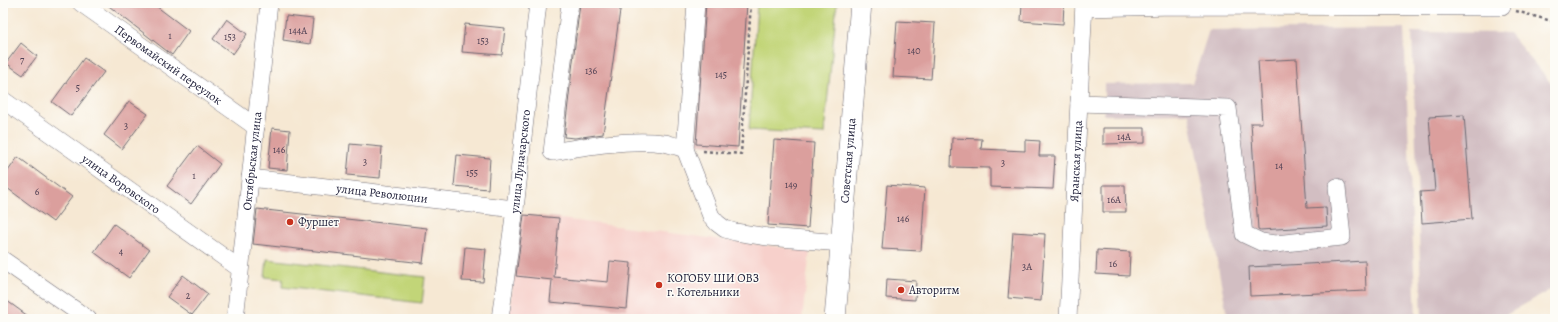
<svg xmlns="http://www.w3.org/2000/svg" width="1558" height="322" font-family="Alegreya,serif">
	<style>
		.built { fill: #f7d0cb }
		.industrial { fill: #d2bec2 }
		.green { fill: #c2d578; stroke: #727c5a }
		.building { fill: #db9f9d }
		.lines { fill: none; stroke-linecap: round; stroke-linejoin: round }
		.minor-casing { stroke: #6c6770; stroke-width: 18 }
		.major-casing { stroke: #6c6770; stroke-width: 22 }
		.path { stroke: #6c6770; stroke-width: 2.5; stroke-dasharray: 3 3; stroke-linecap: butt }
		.minor { stroke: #fff; stroke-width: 17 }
		.major { stroke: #fff; stroke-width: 21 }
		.poi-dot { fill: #c8321e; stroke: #fdfcf7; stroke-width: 1.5 }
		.labels { text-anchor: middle; stroke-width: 3; stroke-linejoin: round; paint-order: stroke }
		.number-label { font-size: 10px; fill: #504154 }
		.street-label { font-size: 12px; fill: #22223b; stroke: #fdfcf7 }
		.poi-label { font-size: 12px; fill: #22223b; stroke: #fdfcf7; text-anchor: start }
	</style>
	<rect width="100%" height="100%" fill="#fdfcf7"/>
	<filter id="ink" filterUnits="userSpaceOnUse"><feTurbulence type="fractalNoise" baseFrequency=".025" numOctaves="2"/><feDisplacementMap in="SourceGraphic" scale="8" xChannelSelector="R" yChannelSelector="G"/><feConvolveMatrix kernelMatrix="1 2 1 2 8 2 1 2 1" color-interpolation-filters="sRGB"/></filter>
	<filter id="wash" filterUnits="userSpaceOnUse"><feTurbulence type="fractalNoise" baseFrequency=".012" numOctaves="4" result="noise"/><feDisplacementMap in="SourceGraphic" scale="16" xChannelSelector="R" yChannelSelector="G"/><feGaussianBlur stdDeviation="0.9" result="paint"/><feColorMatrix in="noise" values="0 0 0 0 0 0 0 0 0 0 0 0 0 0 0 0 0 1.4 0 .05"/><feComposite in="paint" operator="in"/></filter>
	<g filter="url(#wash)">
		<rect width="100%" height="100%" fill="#f6e8d3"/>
		<!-- built -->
		<path class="built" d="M522,214L810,251L802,319H508Z"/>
		<!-- industrial -->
		<g class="industrial">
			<path d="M1404,28L1416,319H1228L1189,114L1104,115V84L1192,83L1209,30Z"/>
			<path d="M1412,32L1509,33L1555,88V287L1499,319H1422Z"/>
		</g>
		<!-- green -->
		<g class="green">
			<path d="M757,3H837L824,134L749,130Z"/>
			<path d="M267,259L425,277L422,303L282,287L283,279L265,277Z"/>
		</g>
		<g id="blocks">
			<!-- building -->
			<g class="building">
				<path d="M105,3H152L189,31L172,55Z"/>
				<path d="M580,3H621L603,134L575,138L564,137Z"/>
				<path d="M706,3H747L738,147L696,144Z"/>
				<path d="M1022,3H1064L1063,24L1021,21Z"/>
				<path d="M286,16L313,19L310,44L283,40Z"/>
				<path d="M227,19L247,34L233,54L213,39Z"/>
				<path d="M897,21L935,23L931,79L893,77Z"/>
				<path d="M465,24L505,28L502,55L462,52Z"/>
				<path d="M21,43L37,56L23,75L6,63Z"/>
				<path d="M84,58L104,72L71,116L52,102Z"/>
				<path d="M1297,59L1307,208L1326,207L1327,226L1260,230L1258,229L1251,123H1262L1258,61Z"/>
				<path d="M129,101L148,114L122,149L104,135Z"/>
				<path d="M1464,115L1472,219L1422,223L1420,192L1435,191L1429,117Z"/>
				<path d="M272,128L290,130L287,170L268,168Z"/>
				<path d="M1103,128H1145V143L1103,144Z"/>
				<path d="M952,138L982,139L981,149L1025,151V140L1040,141L1039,156H1055L1053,189L990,187V168L951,167Z"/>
				<path d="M774,140L814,143L808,228L768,225Z"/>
				<path d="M350,144L382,147L380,178L347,175Z"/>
				<path d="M197,146L220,164L191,204L167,186Z"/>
				<path d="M457,155L490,158L488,189L454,186Z"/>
				<path d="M18,157L72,197L53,222L3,185V178Z"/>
				<path d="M887,185L925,188L921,251L882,249Z"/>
				<path d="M1103,185H1125L1126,212H1103Z"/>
				<path d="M257,209L427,228L423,263L253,244Z"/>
				<path d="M524,215L559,218L554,277L608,282L610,261L631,263L627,309L550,302L552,280L516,276Z"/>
				<path d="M114,224L149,250L129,278L94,252Z"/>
				<path d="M1013,232L1045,234L1041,301L1008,298Z"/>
				<path d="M465,247L486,249L483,282L462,281Z"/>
				<path d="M1097,250L1130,252L1129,276L1096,274Z"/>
				<path d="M1365,261L1366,291L1250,296L1249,267Z"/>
				<path d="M183,275L208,294L192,315L167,297Z"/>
				<path d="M887,279L916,281L915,300L886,298Z"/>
				<path d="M3,298L32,319H3Z"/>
			</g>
		</g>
	</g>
	<g filter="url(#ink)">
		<use href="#blocks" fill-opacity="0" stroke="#6c6770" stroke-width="1"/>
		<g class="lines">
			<!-- minor casing -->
			<g class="minor-casing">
				<g id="minor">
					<path id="s1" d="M81,3L256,127"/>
					<path d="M570,3L552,152C587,146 628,139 664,143C671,144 678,147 685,149L711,216L717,223L725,229L735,232L768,237L841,243"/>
					<path d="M1084,8L1175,6L1502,7L1501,3"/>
					<path id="s2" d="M3,100L239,268"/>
					<path d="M1079,103L1228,108L1244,234L1261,242L1275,244L1342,237L1337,187"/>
					<path d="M685,149L696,3"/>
					<path id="s3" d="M250,178L515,209"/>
					<path d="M3,260L88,319"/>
					<path id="s4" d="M235,319L269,3"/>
					<path id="s5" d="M500,319L515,209L538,3"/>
					<path id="s6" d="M1068,319L1084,3"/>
				</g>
			</g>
			<!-- major casing -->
			<g class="major-casing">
				<g id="major">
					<path id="s7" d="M835,319L861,3"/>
				</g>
			</g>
			<!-- path -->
			<g class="path">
				<path d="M1516,11L1555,22"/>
				<path d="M703,151L741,154L751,3"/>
			</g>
			<!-- minor -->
			<use href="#minor" class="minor"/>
			<!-- major -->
			<use href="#major" class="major"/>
		</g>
	</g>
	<!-- markers -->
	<g class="poi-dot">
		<circle cx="290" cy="222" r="4"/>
		<circle cx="659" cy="285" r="4"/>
		<circle cx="901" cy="290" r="4"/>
	</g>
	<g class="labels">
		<!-- number labels -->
		<g class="number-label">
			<text x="298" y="34">144А</text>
			<text x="170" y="39">1</text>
			<text x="230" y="40">153</text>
			<text x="483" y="44">153</text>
			<text x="914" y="54">140</text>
			<text x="22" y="63">7</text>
			<text x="591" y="74">136</text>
			<text x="721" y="78">145</text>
			<text x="78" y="91">5</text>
			<text x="126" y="129">3</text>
			<text x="1124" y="140">14А</text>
			<text x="279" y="153">146</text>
			<text x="365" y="165">3</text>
			<text x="1003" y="166">3</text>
			<text x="1279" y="169">14</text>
			<text x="472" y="176">155</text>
			<text x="194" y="179">1</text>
			<text x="791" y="188">149</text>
			<text x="37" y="195">6</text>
			<text x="1114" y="203">16А</text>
			<text x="903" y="222">146</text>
			<text x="121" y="255">4</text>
			<text x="1113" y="267">16</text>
			<text x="1027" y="270">3А</text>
			<text x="188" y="299">2</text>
		</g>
		<!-- street labels -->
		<g class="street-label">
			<text dy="4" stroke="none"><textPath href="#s1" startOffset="107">Первомайский переулок</textPath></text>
			<text dy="4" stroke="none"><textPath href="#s4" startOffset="159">Октябрьская улица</textPath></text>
			<text dy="4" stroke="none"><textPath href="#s5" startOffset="159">улица Луначарского</textPath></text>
			<text dy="4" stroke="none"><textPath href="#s7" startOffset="159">Советская улица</textPath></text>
			<text dy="4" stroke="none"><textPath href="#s6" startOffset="158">Яранская улица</textPath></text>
			<text dy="4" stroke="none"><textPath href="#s2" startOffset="145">улица Воровского</textPath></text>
			<text dy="4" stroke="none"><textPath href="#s3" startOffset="133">улица Революции</textPath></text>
		</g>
		<!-- poi labels -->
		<g class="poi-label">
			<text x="298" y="226">Фуршет</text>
			<text x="667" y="282">КОГОБУ ШИ ОВЗ<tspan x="667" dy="14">г. Котельники</tspan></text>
			<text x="909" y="294">Авторитм</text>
		</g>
	</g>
	<!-- margin -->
	<rect width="1558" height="322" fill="none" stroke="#fdfcf7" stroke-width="16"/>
</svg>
